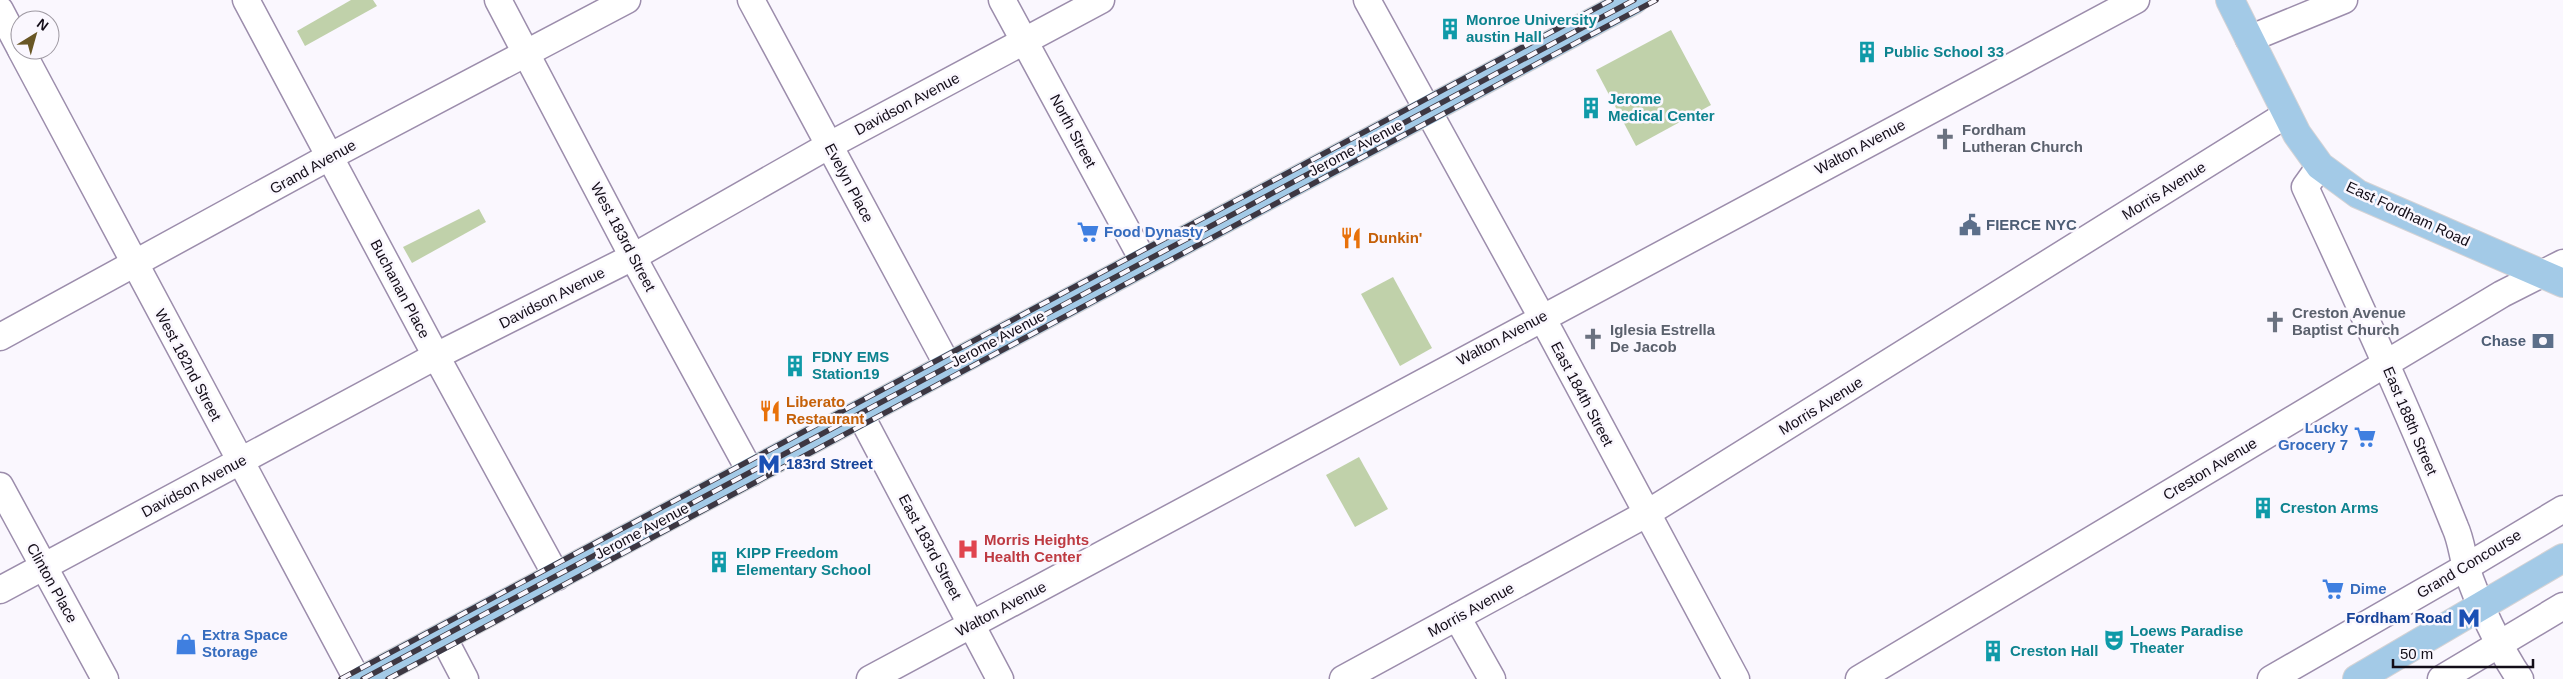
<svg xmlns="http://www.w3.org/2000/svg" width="2563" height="679" font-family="Helvetica,sans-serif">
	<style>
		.green { fill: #c0d1aa }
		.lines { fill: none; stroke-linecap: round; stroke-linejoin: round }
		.minor-casing { stroke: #9c8dac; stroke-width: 29 }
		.major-casing { stroke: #d5d3d5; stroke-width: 30 }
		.minor { stroke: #fff; stroke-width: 26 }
		.major { stroke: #a3cae7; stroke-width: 28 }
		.rail-casing { stroke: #3d3742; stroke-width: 5.5 }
		.rail { stroke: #faf7fe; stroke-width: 4; stroke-dasharray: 11; stroke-linecap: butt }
		.labels { text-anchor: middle; stroke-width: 5; stroke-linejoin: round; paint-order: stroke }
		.culture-label { font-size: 15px; font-weight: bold; fill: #0d838f; stroke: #faf7fe; text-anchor: start }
		.street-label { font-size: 15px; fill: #130d18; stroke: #faf7fe }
		.worship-label { font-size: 15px; font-weight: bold; fill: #5b616d; stroke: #faf7fe; text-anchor: start }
		.service-label { font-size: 15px; font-weight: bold; fill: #4e5e75; stroke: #faf7fe; text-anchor: start }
		.shop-label { font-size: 15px; font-weight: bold; fill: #366cbe; stroke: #faf7fe; text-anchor: start }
		.food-label { font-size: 15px; font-weight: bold; fill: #c56008; stroke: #faf7fe; text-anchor: start }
		.transit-label { font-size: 15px; font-weight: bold; fill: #164399; stroke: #faf7fe; text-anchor: start }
		.health-label { font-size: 15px; font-weight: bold; fill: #be3a42; stroke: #faf7fe; text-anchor: start }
	</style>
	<rect width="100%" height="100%" fill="#faf7fe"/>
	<!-- green -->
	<g class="green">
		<path d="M351,0H373L377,6L305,46L297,31Z"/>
		<path d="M1671,30L1711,105L1636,146L1596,70Z"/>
		<path d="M479,209L486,222L412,263L403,247Z"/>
		<path d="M1393,277L1432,348L1400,366L1361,294Z"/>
		<path d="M1359,457L1388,509L1355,527L1326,475Z"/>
	</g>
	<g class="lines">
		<!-- minor casing -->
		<g class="minor-casing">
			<g id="minor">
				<path d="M246,0L436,356L557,577"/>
				<path d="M498,0L633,257L751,473"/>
				<path d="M751,0L948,366"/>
				<path d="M1002,0L1144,262"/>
				<path d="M1367,0L1551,334L1736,679"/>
				<path d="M0,10L20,48"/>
				<path d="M2249,39L2344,0"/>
				<path d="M21,50L357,679"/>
				<path d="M2320,166L2305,187C2357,299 2409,412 2455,527C2461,540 2462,553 2466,567C2477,601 2500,650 2520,679"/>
				<path d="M0,337L329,157L627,0"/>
				<path d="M860,414L1000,679"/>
				<path d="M0,486L105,679"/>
				<path d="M0,590L436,356L633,257L828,146L1101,0"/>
				<path d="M1457,617L1492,679"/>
				<path d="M443,637L465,679"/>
				<path d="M870,679L2136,0"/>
				<path d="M1343,679L1646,514L2287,114"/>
				<path d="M1859,679L2502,294L2563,263"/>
				<path d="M2271,679L2466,567L2563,509"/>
				<path d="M2441,679L2563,606"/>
			</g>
		</g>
		<!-- major casing -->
		<g class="major-casing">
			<g id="major">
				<path d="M2230,0L2297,134L2320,166L2358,194L2563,283"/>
				<path d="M364,679L1634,0"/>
				<path d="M2357,679L2563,558"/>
			</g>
		</g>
		<!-- minor -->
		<use href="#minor" class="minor"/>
		<!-- major -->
		<use href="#major" class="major"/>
		<!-- rail casing -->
		<g class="rail-casing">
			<g id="rail">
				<path d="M341,679L1611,0"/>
				<path d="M363,679L1634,0"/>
				<path d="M388,679L1656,0"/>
			</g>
		</g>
		<!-- rail -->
		<use href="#rail" class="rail"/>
	</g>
	<!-- icons -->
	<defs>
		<g id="building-bare" transform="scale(1.725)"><path d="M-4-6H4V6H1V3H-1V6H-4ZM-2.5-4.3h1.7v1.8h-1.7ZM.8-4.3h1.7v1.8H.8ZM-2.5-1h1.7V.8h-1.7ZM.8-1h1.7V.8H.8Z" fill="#0f9aa8" stroke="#faf7fe" stroke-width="2.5" paint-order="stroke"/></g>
		<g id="church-bare" transform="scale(1.725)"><path d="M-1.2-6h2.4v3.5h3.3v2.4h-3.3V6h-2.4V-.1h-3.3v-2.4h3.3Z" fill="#6b7280" stroke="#faf7fe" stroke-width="2.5" paint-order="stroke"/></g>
		<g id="civic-bare" transform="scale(1.725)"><path d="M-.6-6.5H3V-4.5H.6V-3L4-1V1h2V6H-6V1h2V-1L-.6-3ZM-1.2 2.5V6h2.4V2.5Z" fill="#5c6f8a" stroke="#faf7fe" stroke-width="2.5" paint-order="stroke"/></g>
		<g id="supermarket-bare" transform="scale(1.725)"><path d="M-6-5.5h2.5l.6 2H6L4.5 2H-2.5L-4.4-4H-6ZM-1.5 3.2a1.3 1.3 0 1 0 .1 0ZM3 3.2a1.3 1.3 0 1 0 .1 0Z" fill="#3f7fe0" stroke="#faf7fe" stroke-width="2.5" paint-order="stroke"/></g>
		<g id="restaurant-bare" transform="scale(1.725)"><path d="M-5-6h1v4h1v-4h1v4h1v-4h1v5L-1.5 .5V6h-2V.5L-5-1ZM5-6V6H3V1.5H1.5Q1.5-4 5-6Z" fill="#e8710a" stroke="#faf7fe" stroke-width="2.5" paint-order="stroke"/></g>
		<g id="bank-bare" transform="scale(1.725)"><path d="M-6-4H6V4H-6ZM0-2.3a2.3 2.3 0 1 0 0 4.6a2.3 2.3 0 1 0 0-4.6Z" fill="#5c6f8a" stroke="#faf7fe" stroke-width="2.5" paint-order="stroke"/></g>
		<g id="metro-bare" transform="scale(1.725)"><path d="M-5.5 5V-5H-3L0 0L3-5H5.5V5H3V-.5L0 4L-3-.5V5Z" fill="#1a4fb4" stroke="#faf7fe" stroke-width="2.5" paint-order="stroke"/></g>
		<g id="hospital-bare" transform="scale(1.725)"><path d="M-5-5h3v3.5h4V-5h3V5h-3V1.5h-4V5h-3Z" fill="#e0444e" stroke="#faf7fe" stroke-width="2.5" paint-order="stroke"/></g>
		<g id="theatre-bare" transform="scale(1.725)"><path d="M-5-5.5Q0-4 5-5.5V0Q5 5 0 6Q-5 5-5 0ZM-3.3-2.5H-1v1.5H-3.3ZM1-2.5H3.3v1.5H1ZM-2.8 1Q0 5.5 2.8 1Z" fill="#0f9aa8" stroke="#faf7fe" stroke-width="2.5" paint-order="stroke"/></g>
		<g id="shop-bare" transform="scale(1.725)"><path d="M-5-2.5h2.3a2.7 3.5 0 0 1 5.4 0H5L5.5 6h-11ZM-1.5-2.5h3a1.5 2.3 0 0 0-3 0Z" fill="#3f7fe0" stroke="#faf7fe" stroke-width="2.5" paint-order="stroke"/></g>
	</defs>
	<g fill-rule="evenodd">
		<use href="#building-bare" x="1450" y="29"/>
		<use href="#building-bare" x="1867" y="52"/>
		<use href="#building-bare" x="1591" y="108"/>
		<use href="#church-bare" x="1945" y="139"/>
		<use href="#civic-bare" x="1970" y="225"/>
		<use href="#supermarket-bare" x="1088" y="232"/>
		<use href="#restaurant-bare" x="1351" y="238"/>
		<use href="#church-bare" x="2275" y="322"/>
		<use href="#church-bare" x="1593" y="339"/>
		<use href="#bank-bare" x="2543" y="341"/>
		<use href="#building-bare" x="795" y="366"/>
		<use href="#restaurant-bare" x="770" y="411"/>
		<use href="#supermarket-bare" x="2365" y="437"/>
		<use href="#metro-bare" x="769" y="464"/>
		<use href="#building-bare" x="2263" y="508"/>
		<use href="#hospital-bare" x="968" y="549"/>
		<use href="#building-bare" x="719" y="562"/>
		<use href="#supermarket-bare" x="2333" y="589"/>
		<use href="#metro-bare" x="2469" y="618"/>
		<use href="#theatre-bare" x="2114" y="640"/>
		<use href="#shop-bare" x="186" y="644"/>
		<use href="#building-bare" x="1993" y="651"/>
	</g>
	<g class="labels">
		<!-- culture labels -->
		<g class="culture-label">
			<text x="1466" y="25">Monroe University<tspan x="1466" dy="17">austin Hall</tspan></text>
			<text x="1884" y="57">Public School 33</text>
			<text x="1608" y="104">Jerome<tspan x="1608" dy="17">Medical Center</tspan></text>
			<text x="812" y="362">FDNY EMS<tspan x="812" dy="17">Station19</tspan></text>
			<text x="2280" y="513">Creston Arms</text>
			<text x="736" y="558">KIPP Freedom<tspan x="736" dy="17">Elementary School</tspan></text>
			<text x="2130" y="636">Loews Paradise<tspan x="2130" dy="17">Theater</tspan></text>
			<text x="2010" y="656">Creston Hall</text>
		</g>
		<!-- street labels -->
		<g class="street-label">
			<text transform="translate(907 104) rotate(-28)" y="5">Davidson Avenue</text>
			<text transform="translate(1073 131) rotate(62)" y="5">North Street</text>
			<text transform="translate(1860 147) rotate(-28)" y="5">Walton Avenue</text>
			<text transform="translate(1356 148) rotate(-28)" y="5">Jerome Avenue</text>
			<text transform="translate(313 167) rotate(-29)" y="5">Grand Avenue</text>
			<text transform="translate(849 183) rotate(62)" y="5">Evelyn Place</text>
			<text transform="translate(2164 191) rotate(-32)" y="5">Morris Avenue</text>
			<text transform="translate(2408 214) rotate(25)" y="5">East Fordham Road</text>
			<text transform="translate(623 237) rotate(62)" y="5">West 183rd Street</text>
			<text transform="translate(400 289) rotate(62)" y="5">Buchanan Place</text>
			<text transform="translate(552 298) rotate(-27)" y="5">Davidson Avenue</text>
			<text transform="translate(1502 338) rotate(-28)" y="5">Walton Avenue</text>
			<text transform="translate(998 339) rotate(-28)" y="5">Jerome Avenue</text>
			<text transform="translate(188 365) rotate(62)" y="5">West 182nd Street</text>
			<text transform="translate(1582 394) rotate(62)" y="5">East 184th Street</text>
			<text transform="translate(1821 406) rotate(-32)" y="5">Morris Avenue</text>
			<text transform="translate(2410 421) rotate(67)" y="5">East 188th Street</text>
			<text transform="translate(2210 469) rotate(-31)" y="5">Creston Avenue</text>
			<text transform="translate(194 486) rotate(-28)" y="5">Davidson Avenue</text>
			<text transform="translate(642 531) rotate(-28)" y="5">Jerome Avenue</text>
			<text transform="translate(930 547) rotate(62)" y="5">East 183rd Street</text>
			<text transform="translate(2469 564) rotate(-31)" y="5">Grand Concourse</text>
			<text transform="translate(52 583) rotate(61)" y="5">Clinton Place</text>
			<text transform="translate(1001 609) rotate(-28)" y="5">Walton Avenue</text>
			<text transform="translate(1471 610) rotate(-29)" y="5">Morris Avenue</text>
		</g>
		<!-- worship labels -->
		<g class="worship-label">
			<text x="1962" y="135">Fordham<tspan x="1962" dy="17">Lutheran Church</tspan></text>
			<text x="2292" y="318">Creston Avenue<tspan x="2292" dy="17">Baptist Church</tspan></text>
			<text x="1610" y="335">Iglesia Estrella<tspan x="1610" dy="17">De Jacob</tspan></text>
		</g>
		<!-- service labels -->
		<g class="service-label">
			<text x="1986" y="230">FIERCE NYC</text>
			<text x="2526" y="346" text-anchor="end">Chase</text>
		</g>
		<!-- shop labels -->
		<g class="shop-label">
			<text x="1104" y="237">Food Dynasty</text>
			<text x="2348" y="433" text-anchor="end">Lucky<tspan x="2348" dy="17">Grocery 7</tspan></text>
			<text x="2350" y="594">Dime</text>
			<text x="202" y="640">Extra Space<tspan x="202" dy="17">Storage</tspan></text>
		</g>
		<!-- food labels -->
		<g class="food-label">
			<text x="1368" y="243">Dunkin'</text>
			<text x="786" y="407">Liberato<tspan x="786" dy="17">Restaurant</tspan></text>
		</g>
		<!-- transit labels -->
		<g class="transit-label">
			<text x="786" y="469">183rd Street</text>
			<text x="2452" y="623" text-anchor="end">Fordham Road</text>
		</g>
		<!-- health labels -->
		<g class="health-label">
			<text x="984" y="545">Morris Heights<tspan x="984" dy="17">Health Center</tspan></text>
		</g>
	</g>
	<!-- north arrow -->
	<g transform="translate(35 35) rotate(37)"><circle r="24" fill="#faf7fe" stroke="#9e99a2"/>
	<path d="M0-4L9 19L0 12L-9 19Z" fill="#695725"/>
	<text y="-8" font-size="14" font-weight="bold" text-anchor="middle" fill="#130d18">N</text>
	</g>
	<!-- scale -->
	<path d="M2393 659v8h140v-8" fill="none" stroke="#130d18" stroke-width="2.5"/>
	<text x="2400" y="659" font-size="15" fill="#130d18" stroke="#faf7fe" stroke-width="4" paint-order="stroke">50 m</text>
</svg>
